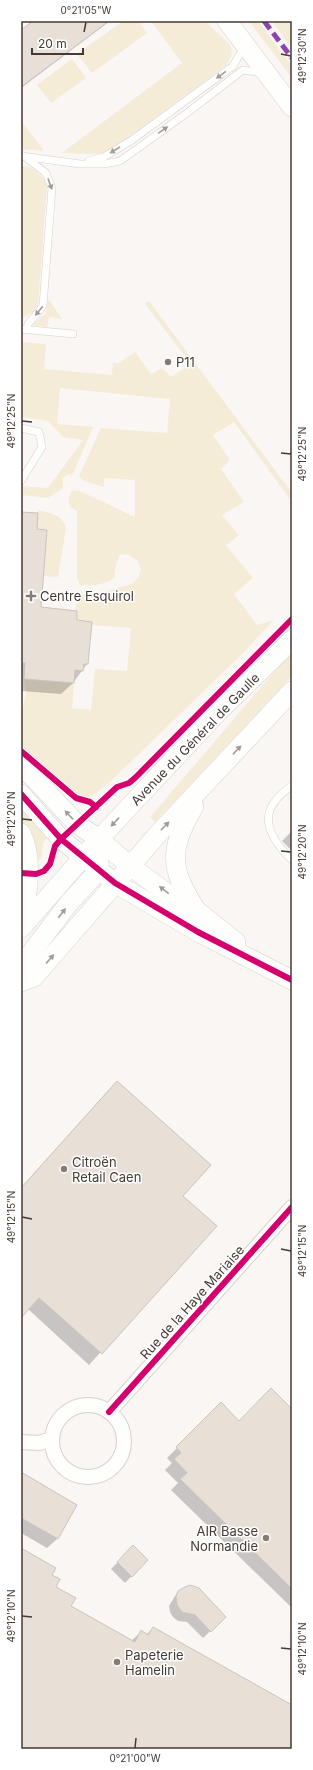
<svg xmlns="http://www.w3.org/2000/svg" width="313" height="1770" font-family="Inter,sans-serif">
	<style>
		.green { fill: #f5ecd8 }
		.shadow { fill: #0003 }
		.building { fill: #e8dfd6; stroke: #cac4bf }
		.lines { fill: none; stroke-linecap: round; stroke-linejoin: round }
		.lane-casing { stroke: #d8d0cd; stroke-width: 8 }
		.street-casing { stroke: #d8d0cd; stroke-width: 16 }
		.secondary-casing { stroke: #d8d0cd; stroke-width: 20 }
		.lane { stroke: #fefefd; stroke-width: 7 }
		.street { stroke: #fefefd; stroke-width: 14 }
		.secondary { stroke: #fefefd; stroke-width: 19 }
		.quiet { stroke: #8e44ad; stroke-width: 5; stroke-dasharray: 10 5; stroke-linecap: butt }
		.cycleway-casing { stroke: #fff; stroke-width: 8 }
		.cycleway { stroke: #d6006c; stroke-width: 6 }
		.oneway { fill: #a29c98 }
		.ticks { fill: none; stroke: #453a34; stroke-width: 1.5 }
		.poi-dot { fill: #847c77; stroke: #fff; stroke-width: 1.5 }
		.labels { text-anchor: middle; stroke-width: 3; stroke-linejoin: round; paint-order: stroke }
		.poi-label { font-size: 13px; fill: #453a34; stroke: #fff; text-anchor: start }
		.street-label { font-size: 13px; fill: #453a34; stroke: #fff }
		.neatline { fill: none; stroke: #453a34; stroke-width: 1.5 }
		.ticks-label { font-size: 10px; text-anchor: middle; fill: #453a34 }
	</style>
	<rect width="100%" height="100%" fill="#f9f6f4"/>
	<!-- green -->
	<g class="green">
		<path d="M123,21H138L147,33L92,73L77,54Z"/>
		<path d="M151,21H205L230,45C234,54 231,59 225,66L113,149L100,154L62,153L182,63Z"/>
		<path d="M249,21H258L292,66V78Z"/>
		<path d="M272,21H292V49Z"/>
		<path d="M72,59L86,78L51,103L37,85Z"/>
		<path d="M21,121L23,123L44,151L21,149Z"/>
		<path d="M21,166C35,167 41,173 47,185L38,306L34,311L21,319Z"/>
		<path d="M48,300L50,301L62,319L49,317L47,327L32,325L45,314Z"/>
		<path d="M149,301L292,493V502L234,422L213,435L230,460L221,469L244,502L222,515L239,535L226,545L253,578L234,594L257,625L274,620L244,652L111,781L95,794L87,798L71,790L21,746V718L26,692L24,679L74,683L72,708L91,710L95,669L127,671L131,628L92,625V622L77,620V611L75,609L78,599L84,594H97L132,584L139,576L141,569L137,560L127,554L120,555L116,565L114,578C104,585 92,586 80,585L77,578V511L70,507C68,501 68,497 72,491L78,490L135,517V480L104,478V487L84,481L79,476L101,428L167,433L170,399L60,388L57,424L93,427L73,474L67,475L63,478V488L48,498L21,495V486L48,488L83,440L63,437L48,421L21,417L22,342L46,344L44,369L112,375L113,362L117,364L135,352L151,374L162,368L171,377L191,364L145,304Z"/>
		<path d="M38,510C50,513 62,514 66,528L58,577L43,576L47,530L36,529Z"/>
		<path d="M292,653V676L155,822L150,817L280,665Z"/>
		<path d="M21,808L46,838L43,843L42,857L39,860L36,858L28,834L21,820Z"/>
	</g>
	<!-- shadow -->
	<g class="shadow">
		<path d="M35,21H110L21,88V31Z"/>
		<path d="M21,513L36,529L40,608L76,621L87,664L73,683L61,694L21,691Z"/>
		<path d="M292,831V851L282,841Z"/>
		<path d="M106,1094L182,1196L215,1226L89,1365L28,1309L21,1317V1188Z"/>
		<path d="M221,1404L239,1422L292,1411V1608L171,1490L178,1483L165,1470L172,1463L167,1458Z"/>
		<path d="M21,1474L76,1505L57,1539L47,1548L21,1533Z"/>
		<path d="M133,1547L147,1560L125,1583L111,1569Z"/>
		<path d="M21,1549L51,1575L55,1587L70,1607L131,1641L141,1632L146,1635L153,1628L292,1706V1749H21Z"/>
		<path d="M182,1589L225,1617L203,1638L187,1622L178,1621L173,1617L170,1612L169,1606L175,1596Z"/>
	</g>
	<!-- building -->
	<g class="building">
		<path d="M33,21H109L21,87V30Z"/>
		<path d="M21,512L38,513L37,529L47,530L41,607L77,611V620L92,622L88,664H84L83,671L75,670L74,683L24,679L25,663H21Z"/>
		<path d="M117,1081L211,1165L183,1196L217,1226L102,1354L39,1298L21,1318V1188Z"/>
		<path d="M271,1388L292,1409V1589L180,1479L187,1473L174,1459L181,1453L176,1447L221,1402L239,1421Z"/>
		<path d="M21,1472L77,1505L58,1539L21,1518Z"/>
		<path d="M133,1545L148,1560L132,1577L117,1562Z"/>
		<path d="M21,1548L56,1568L52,1575L60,1579L56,1587L76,1598L71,1606L135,1642L141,1630L148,1635L153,1627L292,1705V1749H21Z"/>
		<path d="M190,1585L199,1588L226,1617L211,1632L195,1615L182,1612L177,1605L176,1596L178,1591L185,1587Z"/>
	</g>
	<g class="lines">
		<!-- lane casing -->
		<g class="lane-casing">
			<g id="lane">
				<path d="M21,156L80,164H104L120,161L187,113L243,70L262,73"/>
				<path d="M24,156L46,173L52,188L43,306L28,324L26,330"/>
				<path d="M89,161L104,157L132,140L233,66L244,47"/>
				<path d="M21,329L73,334"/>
				<path d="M21,428L39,432L42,447L21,481"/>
				<path d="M292,785C287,790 280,794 276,800C258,821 276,845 292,860"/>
			</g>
		</g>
		<!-- street casing -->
		<g class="street-casing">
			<g id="street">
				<circle cx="88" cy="1441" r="36"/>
				<path d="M109,1412L292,1207"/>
				<path d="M21,1442L39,1443L51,1439"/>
			</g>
		</g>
		<!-- secondary casing -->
		<g class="secondary-casing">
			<g id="secondary">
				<path d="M227,21L292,107"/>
				<path d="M21,767L33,777L77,824L99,839L130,866L168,894L197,911L236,942"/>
				<path d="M21,794L61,839L115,883L198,932L292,980"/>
				<path d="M194,806C169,850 169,867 196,910"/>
				<path d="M21,833C35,862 26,895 23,926"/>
				<path d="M21,928L99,839L218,712L292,640"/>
				<path d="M21,966L69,903L99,870V857"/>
				<path d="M21,982L34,977L158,834L292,691"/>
			</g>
		</g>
		<!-- lane -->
		<use href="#lane" class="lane"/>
		<!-- street -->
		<use href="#street" class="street"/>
		<!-- secondary -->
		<use href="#secondary" class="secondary"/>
		<!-- quiet -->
		<path class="quiet" d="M264,21L292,58"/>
		<!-- cycleway casing -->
		<g class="cycleway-casing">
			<g id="cycleway">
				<path d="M21,751L76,798L90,802L96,807"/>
				<path d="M21,794L61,839L115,883L198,932L292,980"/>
				<path d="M21,873L36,874L44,871L50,864L55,846L61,839L117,787L129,783L136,777L292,619"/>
				<path d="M109,1412L292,1207"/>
			</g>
		</g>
		<!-- cycleway -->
		<use href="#cycleway" class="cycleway"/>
	</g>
	<!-- one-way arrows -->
	<defs><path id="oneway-solid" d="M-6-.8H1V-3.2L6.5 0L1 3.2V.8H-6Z"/></defs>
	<g class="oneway">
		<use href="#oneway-solid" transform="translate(221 75) rotate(144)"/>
		<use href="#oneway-solid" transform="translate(163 130) rotate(-35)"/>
		<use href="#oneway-solid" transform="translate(115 150) rotate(148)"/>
		<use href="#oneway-solid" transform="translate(50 184) rotate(70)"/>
		<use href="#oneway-solid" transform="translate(39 311) rotate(129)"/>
		<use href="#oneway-solid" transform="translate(237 750) rotate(-47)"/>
		<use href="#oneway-solid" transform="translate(69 815) rotate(-133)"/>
		<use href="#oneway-solid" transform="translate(115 822) rotate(133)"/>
		<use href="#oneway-solid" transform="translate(165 826) rotate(-46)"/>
		<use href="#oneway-solid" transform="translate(164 890) rotate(-143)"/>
		<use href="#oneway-solid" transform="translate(62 913) rotate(-52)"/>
		<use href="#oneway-solid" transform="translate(50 959) rotate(-49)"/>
	</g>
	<!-- ticks -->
	<path class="ticks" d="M84,32L86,22M281,54L291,56M22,421L32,422M281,453L291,454M22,819L32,820M281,851L291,852M22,1217L32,1219M281,1249L291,1251M22,1616L32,1617M281,1648L291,1649M135,1748L136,1738"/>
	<!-- markers -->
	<g class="poi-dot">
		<circle cx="168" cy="362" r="4"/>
		<path d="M29 590h4v4h4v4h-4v4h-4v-4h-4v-4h4z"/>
		<circle cx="64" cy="1169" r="4"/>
		<circle cx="266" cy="1538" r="4"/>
		<circle cx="117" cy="1662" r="4"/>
	</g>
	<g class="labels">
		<!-- poi labels -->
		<g class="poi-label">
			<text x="176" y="367">P11</text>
			<text x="40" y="601">Centre Esquirol</text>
			<text x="72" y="1167">Citroën<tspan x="72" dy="15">Retail Caen</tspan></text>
			<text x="258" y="1536" text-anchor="end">AIR Basse<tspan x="258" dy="15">Normandie</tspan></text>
			<text x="125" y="1660">Papeterie<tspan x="125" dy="15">Hamelin</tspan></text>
		</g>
		<!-- street labels -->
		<g class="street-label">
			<text transform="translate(195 739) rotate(-46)" y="5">Avenue du Général de Gaulle</text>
			<text transform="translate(192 1302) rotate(-48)" y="5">Rue de la Haye Mariaise</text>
		</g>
	</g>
	<!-- border -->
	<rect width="313" height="1770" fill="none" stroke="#ffffff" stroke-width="44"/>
	<!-- scale -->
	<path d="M32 48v6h51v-6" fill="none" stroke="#453a34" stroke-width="2"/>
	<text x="38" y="48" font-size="12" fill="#453a34" stroke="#ffffff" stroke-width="3" paint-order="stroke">20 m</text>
	<rect x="22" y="22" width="269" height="1726" class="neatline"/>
	<g class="ticks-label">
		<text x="86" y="14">0°21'05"W</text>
		<text transform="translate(302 56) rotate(-90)" y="4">49°12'30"N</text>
		<text transform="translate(11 421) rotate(-90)" y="4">49°12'25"N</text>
		<text transform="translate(302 454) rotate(-90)" y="4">49°12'25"N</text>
		<text transform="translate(11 819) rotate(-90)" y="4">49°12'20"N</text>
		<text transform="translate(302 852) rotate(-90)" y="4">49°12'20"N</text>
		<text transform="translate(11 1217) rotate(-90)" y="4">49°12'15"N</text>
		<text transform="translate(302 1251) rotate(-90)" y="4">49°12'15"N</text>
		<text transform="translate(11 1616) rotate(-90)" y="4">49°12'10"N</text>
		<text transform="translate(302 1649) rotate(-90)" y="4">49°12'10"N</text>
		<text x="135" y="1762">0°21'00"W</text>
	</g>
</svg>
